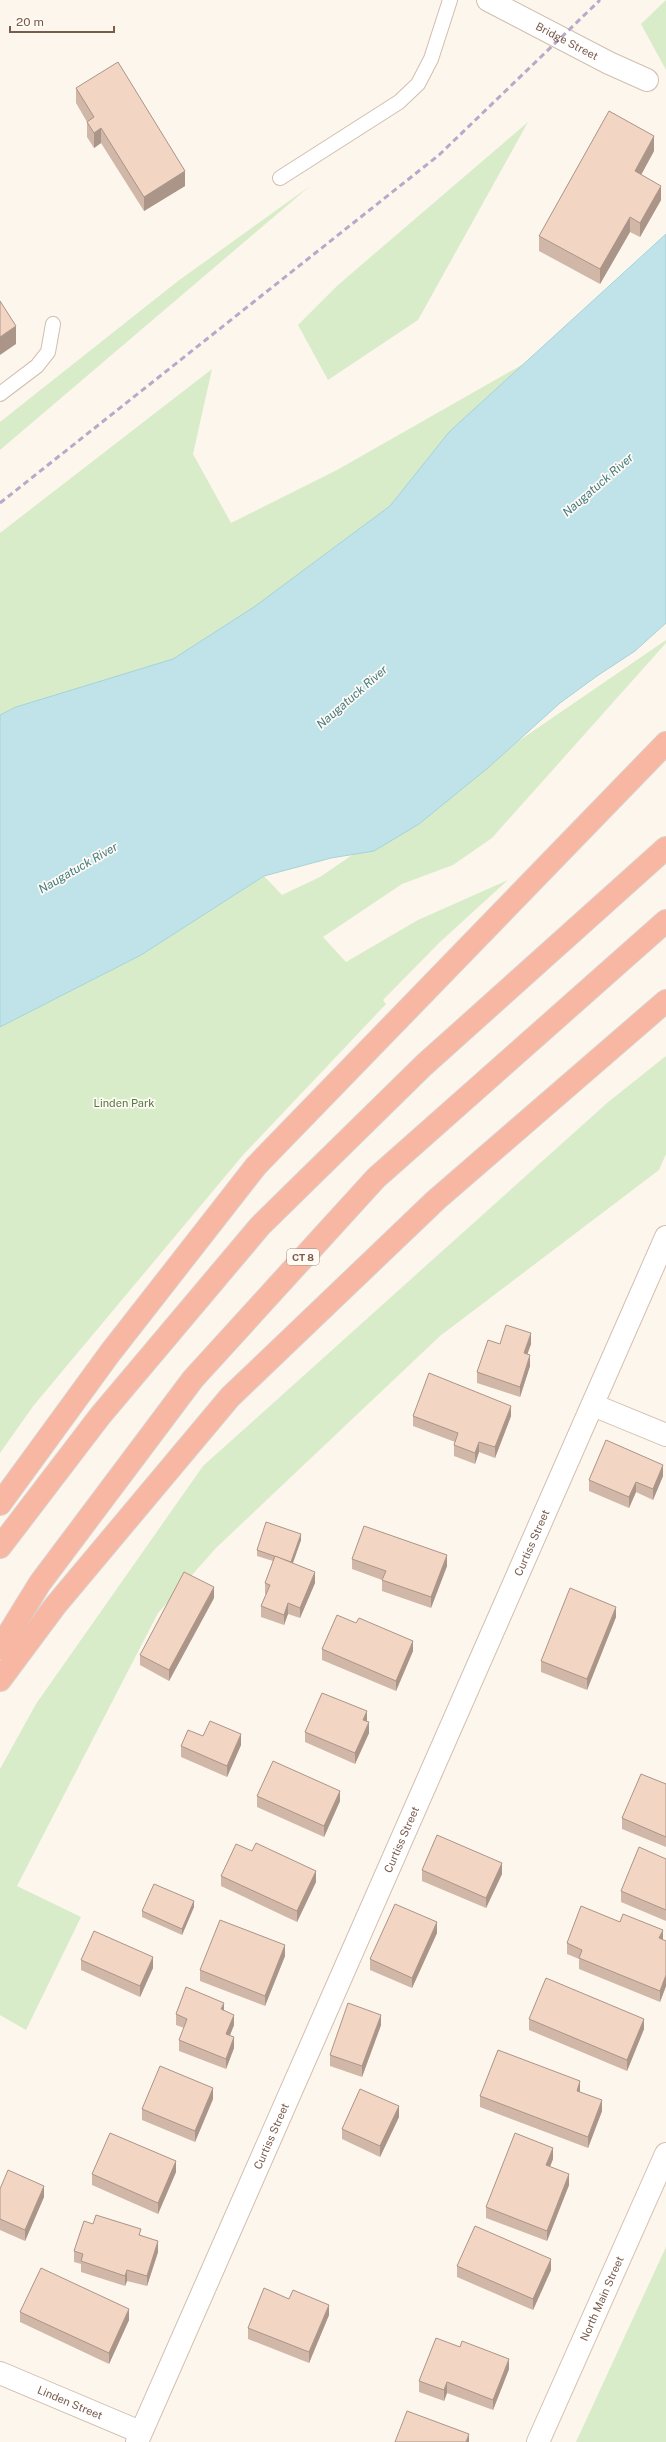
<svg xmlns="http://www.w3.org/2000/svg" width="666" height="2442" font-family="'Public Sans',sans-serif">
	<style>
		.green { fill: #d8ecc9 }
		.water { fill: #bfe3e8; stroke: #a5d3da }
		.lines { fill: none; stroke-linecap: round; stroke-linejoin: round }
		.service-casing { stroke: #d1beb0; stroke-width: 16 }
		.minor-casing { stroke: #d1beb0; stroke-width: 24 }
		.secondary-casing { stroke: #d6c0b0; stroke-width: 24 }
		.motorway-casing { stroke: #dad1cd; stroke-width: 24 }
		.service { stroke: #fff; stroke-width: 14 }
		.minor { stroke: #fff; stroke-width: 22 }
		.secondary { stroke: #fff; stroke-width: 22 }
		.motorway { stroke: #f7b7a3; stroke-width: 22 }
		.rail { stroke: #b9a8c9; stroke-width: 3; stroke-dasharray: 6 4; stroke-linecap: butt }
		.wall { fill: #d1b7a8 }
		.shaded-wall { fill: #aa9588 }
		.building { fill: #f3d5c3; stroke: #aa9588 }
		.labels { text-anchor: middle; stroke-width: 3.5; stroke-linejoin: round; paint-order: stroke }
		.shield { fill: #fffaf3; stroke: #a28b7f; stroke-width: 1 }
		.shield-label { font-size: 10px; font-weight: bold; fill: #7a5c4d }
		.street-label { font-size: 11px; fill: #7a5c4d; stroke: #fffaf3 }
		.park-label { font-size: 11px; fill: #537a41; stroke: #fffaf3 }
		.water-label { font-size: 12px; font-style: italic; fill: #437c86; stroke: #fffaf3 }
	</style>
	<rect width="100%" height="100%" fill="#fdf6ec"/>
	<!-- green -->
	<g class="green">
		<path d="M666,0V70L641,24Z"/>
		<path d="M528,122L418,320L328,380L298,325L338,285Z"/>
		<path d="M310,186L0,450V422L178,281Z"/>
		<path d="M590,326L214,669L0,718V533L212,369L193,454L231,523L337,470Z"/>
		<path d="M666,640V643L492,838L453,865L402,884L323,937L346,962L418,920L508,880L440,942L383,1000L386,1004L243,1155L34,1405L0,1453V1027L141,955L264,876L282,895L320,877Z"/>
		<path d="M666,1056V1154L659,1170L440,1336L216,1548L158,1613L17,1886L81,1917L26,2030L0,2015V1769L36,1704L203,1466L607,1103Z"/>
		<path d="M666,2247V2442H576Z"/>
	</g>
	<!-- water -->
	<path class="water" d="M666,234V623L635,651L597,676L560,703L489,767L419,824L374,851L331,858L264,876L141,955L0,1027V715L16,707L173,659L254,607L390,506L449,432Z"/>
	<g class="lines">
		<!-- service casing -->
		<g class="service-casing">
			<g id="service">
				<path d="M280,178L399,102L418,84L431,59L450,0"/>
				<path d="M0,394L37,366L48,352L53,324"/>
			</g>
		</g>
		<!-- minor casing -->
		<g class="minor-casing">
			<g id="minor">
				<path id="s1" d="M488,0L609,63L647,80"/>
				<path d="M593,1405L666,1435"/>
				<path id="s2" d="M0,2373L140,2432"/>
				<path id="s3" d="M137,2442L666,1237"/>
			</g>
		</g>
		<!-- secondary casing -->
		<g class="secondary-casing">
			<g id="secondary">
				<path id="s4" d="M538,2442L666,2154"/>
			</g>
		</g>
		<!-- motorway casing -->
		<g class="motorway-casing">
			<g id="motorway">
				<path d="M0,1504L110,1353L256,1166L666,743"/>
				<path d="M0,1547L100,1416L260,1226L424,1065L666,848"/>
				<path d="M0,1648L40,1583L193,1379L376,1178L666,921"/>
				<path d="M0,1680L55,1606L230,1397L436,1200L666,1001"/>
			</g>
		</g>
		<!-- service -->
		<use href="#service" class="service"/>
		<!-- minor -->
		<use href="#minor" class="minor"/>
		<!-- secondary -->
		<use href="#secondary" class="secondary"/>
		<!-- motorway -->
		<use href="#motorway" class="motorway"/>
		<!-- rail -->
		<path class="rail" d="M0,503L439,155L600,0"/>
	</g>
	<!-- wall -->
	<g class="wall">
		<path d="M76,88L185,186L144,211L101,143L94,148L87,137V122L76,103Z"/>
		<path d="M654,151L641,175L661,200L640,237L630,232L600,284L539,251V236Z"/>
		<path d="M500,1344H531L527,1354L530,1366L520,1397L477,1383V1372Z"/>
		<path d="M413,1416H511L495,1458L479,1452L475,1464L454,1456V1445L455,1442L413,1426Z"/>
		<path d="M663,1476L653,1500L636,1492L629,1508L589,1491V1480Z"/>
		<path d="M301,1540L293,1563L315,1583L300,1618L288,1614L284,1625L261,1617V1606L266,1594H265V1583L273,1561L257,1556V1550Z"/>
		<path d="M352,1559L447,1566L431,1608L382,1591V1580L352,1569Z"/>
		<path d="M214,1598L169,1681L140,1665V1655Z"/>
		<path d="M616,1617L587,1690L541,1672V1661Z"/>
		<path d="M356,1623L413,1651L396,1691L322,1660V1649Z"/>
		<path d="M367,1722L369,1733L355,1764L305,1742V1732Z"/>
		<path d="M203,1736L241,1745L227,1777L181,1757V1746Z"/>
		<path d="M666,1784V1847L622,1829V1818Z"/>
		<path d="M257,1796L340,1801L324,1837L257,1807Z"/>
		<path d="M252,1851L316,1882L297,1922L221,1886V1876Z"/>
		<path d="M666,1859V1921L621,1902V1891Z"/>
		<path d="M422,1870L502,1874L486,1908L422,1881Z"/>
		<path d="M194,1907L182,1935L142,1917V1911Z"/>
		<path d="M437,1933L412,1988L370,1970V1959Z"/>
		<path d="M663,1940L666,1941V1986L660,2002L579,1969V1959L567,1954V1943Z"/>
		<path d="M285,1956L265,2006L200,1981V1970Z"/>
		<path d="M81,1960L153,1968L140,1997L81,1970Z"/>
		<path d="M224,2011L234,2025L230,2035L234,2048L226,2069L179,2051V2040L184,2028L176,2025V2014Z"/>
		<path d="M529,2019L644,2029L627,2071L529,2030Z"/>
		<path d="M381,2025L362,2077L330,2066V2055Z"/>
		<path d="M580,2092L602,2111L588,2148L480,2107V2096Z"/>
		<path d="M213,2099L195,2142L142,2120V2109Z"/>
		<path d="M399,2117L380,2157L342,2139V2129Z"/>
		<path d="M553,2159L550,2167L569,2185L547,2241L486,2218V2207Z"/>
		<path d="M176,2172L158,2214L92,2185V2174Z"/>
		<path d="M0,2189L44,2197L25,2241L0,2230Z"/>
		<path d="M93,2224L141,2235L158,2252L147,2286L127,2281L125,2286L81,2272V2264L74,2262V2251Z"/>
		<path d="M457,2266L551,2270L533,2310L457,2277Z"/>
		<path d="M289,2299L329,2315L309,2363L248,2339V2328Z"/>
		<path d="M20,2312L129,2320L109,2364L20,2322Z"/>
		<path d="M509,2369L493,2410L447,2393L444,2401L419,2392V2381Z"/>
	</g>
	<!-- shaded-wall -->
	<g class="shaded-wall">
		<path d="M101,128V143L94,148V133Z"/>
		<path d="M654,136V151L635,186V171Z"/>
		<path d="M185,171V186L144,211V197Z"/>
		<path d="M661,186V200L640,237V223Z"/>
		<path d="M630,217V232L600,284V269Z"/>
		<path d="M16,326V344L0,355V337Z"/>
		<path d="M531,1333V1344L524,1364V1353Z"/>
		<path d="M530,1355V1366L520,1397V1387Z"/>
		<path d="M511,1406V1416L495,1458V1447Z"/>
		<path d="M479,1442V1452L475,1464V1453Z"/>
		<path d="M663,1465V1476L653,1500V1489Z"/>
		<path d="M636,1482V1492L629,1508V1497Z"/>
		<path d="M301,1534V1540L291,1568V1562Z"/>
		<path d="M447,1555V1566L431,1608V1597Z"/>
		<path d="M315,1572V1583L300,1618V1608Z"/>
		<path d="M214,1587V1598L169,1681V1670Z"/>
		<path d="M288,1603V1614L284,1625V1615Z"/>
		<path d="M616,1607V1617L587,1690V1679Z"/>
		<path d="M413,1641V1651L396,1691V1681Z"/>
		<path d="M367,1711V1722L363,1720Z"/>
		<path d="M369,1722V1733L355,1764V1753Z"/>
		<path d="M241,1734V1745L227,1777V1766Z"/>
		<path d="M340,1791V1801L324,1837V1826Z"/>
		<path d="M502,1863V1874L486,1908V1898Z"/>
		<path d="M316,1871V1882L297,1922V1911Z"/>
		<path d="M194,1901V1907L182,1935V1929Z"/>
		<path d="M437,1922V1933L412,1988V1978Z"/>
		<path d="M663,1930V1940L659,1938Z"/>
		<path d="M285,1945V1956L265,2006V1996Z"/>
		<path d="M153,1957V1968L140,1997V1986Z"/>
		<path d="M666,1975V1986L660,2002V1991Z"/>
		<path d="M224,2003V2013L221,2009Z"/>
		<path d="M234,2015V2025L226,2045V2034Z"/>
		<path d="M381,2015V2025L362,2077V2066Z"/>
		<path d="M644,2019V2029L627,2071V2060Z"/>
		<path d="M234,2037V2048L226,2069V2059Z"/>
		<path d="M580,2081V2092L577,2091Z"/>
		<path d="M213,2088V2099L195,2142V2131Z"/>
		<path d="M602,2100V2111L588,2148V2137Z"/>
		<path d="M399,2106V2117L380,2157V2146Z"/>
		<path d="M553,2148V2159L546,2176V2165Z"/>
		<path d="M176,2161V2172L158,2214V2203Z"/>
		<path d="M569,2174V2185L547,2241V2231Z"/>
		<path d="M44,2186V2197L25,2241V2230Z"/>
		<path d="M158,2241V2252L147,2286V2276Z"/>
		<path d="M551,2259V2270L533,2310V2299Z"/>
		<path d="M127,2270V2281L125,2286V2276Z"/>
		<path d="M329,2305V2315L309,2363V2352Z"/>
		<path d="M129,2309V2320L109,2364V2353Z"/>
		<path d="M509,2359V2369L493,2410V2400Z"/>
		<path d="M447,2382V2393L444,2401V2390Z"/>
		<path d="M469,2434V2442H466Z"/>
	</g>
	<!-- building -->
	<g class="building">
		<path d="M118,62L185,171L144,197L101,128L94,133L87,122L94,117L76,88Z"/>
		<path d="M609,111L654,136L635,171L661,186L640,223L630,217L600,269L539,236Z"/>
		<path d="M0,301L16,326L0,337Z"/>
		<path d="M506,1325L531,1333L524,1353L530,1355L520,1387L477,1372L488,1340L500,1344Z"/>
		<path d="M429,1373L511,1406L495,1447L479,1442L475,1453L454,1445L458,1433L413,1416Z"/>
		<path d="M606,1440L663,1465L653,1489L636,1482L629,1497L589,1480Z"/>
		<path d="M266,1522L301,1534L291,1562L257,1550Z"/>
		<path d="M364,1526L447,1555L431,1597L382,1580L386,1571L352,1559Z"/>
		<path d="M275,1556L315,1572L300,1608L288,1603L284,1615L261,1606L270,1585L265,1583Z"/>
		<path d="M184,1572L214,1587L169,1670L140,1655Z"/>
		<path d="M570,1588L616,1607L587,1679L541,1661Z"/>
		<path d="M337,1615L356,1623L359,1618L413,1641L396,1681L322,1649Z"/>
		<path d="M322,1693L367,1711L363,1720L369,1722L355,1753L305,1732Z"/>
		<path d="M210,1721L241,1734L227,1766L181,1746L188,1730L203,1736Z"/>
		<path d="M273,1761L340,1791L324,1826L257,1796Z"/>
		<path d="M641,1774L666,1784V1837L622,1818Z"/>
		<path d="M437,1835L502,1863L486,1898L422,1870Z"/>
		<path d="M256,1843L316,1871L297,1911L221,1876L236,1844L252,1851Z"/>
		<path d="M639,1847L666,1859V1910L621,1891Z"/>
		<path d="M154,1884L194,1901L182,1929L142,1911Z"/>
		<path d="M395,1904L437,1922L412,1978L370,1959Z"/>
		<path d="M581,1906L620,1922L623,1914L663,1930L659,1938L666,1941V1975L660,1991L579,1958L582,1950L567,1943Z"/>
		<path d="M220,1920L285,1945L265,1996L200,1970Z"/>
		<path d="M94,1931L153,1957L140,1986L81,1960Z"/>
		<path d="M546,1978L644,2019L627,2060L529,2019Z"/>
		<path d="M186,1987L224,2003L221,2009L234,2015L226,2034L234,2037L226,2059L179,2040L187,2019L176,2014Z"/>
		<path d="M348,2003L381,2015L362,2066L330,2055Z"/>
		<path d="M498,2050L580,2081L577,2091L602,2100L588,2137L480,2096Z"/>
		<path d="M160,2066L213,2088L195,2131L142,2109Z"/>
		<path d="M360,2089L399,2106L380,2146L342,2129Z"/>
		<path d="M110,2133L176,2161L158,2203L92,2174Z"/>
		<path d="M515,2133L553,2148L546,2165L569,2174L547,2231L486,2207Z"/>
		<path d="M8,2170L44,2186L25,2230L0,2219V2189Z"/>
		<path d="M96,2215L141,2229L139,2235L158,2241L147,2276L127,2270L125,2276L81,2261L83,2254L74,2251L84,2221L93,2224Z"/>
		<path d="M475,2226L551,2259L533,2299L457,2266Z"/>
		<path d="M41,2268L129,2309L109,2353L20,2312Z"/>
		<path d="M264,2288L289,2299L293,2290L329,2305L309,2352L248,2328Z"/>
		<path d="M436,2338L460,2347L462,2341L509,2359L493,2400L447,2382L444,2390L419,2381Z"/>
		<path d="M407,2411L469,2434L466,2442H395Z"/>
	</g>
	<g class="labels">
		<!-- shield labels -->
		<rect class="shield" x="287" y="1249" width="32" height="16" rx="3"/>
		<g class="shield-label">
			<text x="303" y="1261">CT 8</text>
		</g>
		<!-- street labels -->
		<g class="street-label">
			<text dy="4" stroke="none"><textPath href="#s1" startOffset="89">Bridge Street</textPath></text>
			<text dy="4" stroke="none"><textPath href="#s3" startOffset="982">Curtiss Street</textPath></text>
			<text dy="4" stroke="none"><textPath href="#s3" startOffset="658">Curtiss Street</textPath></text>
			<text dy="4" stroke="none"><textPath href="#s3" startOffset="334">Curtiss Street</textPath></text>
			<text dy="4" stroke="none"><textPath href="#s4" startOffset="157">North Main Street</textPath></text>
			<text dy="4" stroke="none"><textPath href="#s2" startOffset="76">Linden Street</textPath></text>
		</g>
		<!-- park labels -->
		<g class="park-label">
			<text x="124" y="1107">Linden Park</text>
		</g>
		<!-- water labels -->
		<g class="water-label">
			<text transform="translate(598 485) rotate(-41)" y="4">Naugatuck River</text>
			<text transform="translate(352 697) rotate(-41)" y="4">Naugatuck River</text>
			<text transform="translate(78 868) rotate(-30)" y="4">Naugatuck River</text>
		</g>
	</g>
	<!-- scale -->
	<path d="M10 26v6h104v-6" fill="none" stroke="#7a5c4d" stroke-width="2"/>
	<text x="16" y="26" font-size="12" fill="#7a5c4d" stroke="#fffaf3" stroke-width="3" paint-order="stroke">20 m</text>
</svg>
